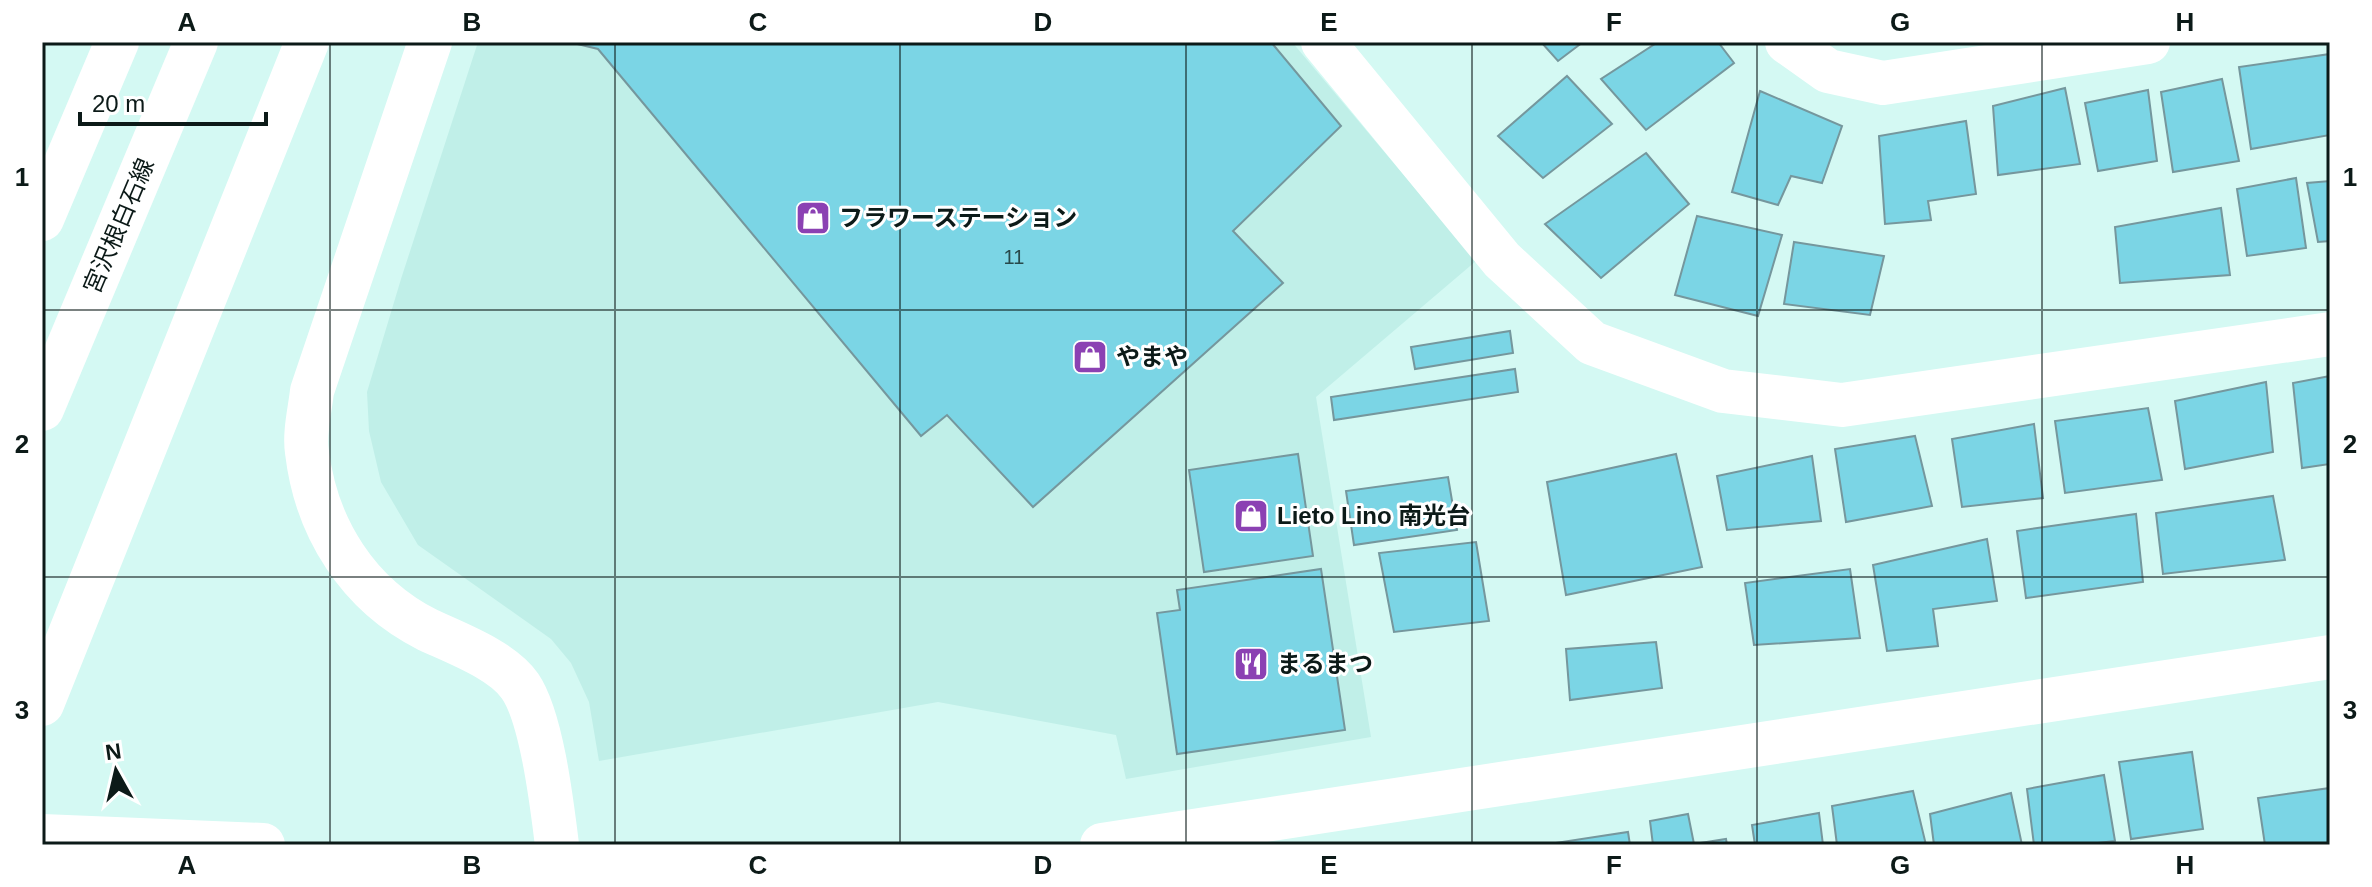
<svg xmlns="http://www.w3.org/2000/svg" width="2372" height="887" font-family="Arial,'Noto Sans JP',sans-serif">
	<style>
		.built { fill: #c0efe8 }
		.building { fill: #7bd5e5; stroke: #75979d; stroke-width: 2 }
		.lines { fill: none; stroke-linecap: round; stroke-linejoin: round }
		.minor { stroke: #fff; stroke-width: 44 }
		.tertiary { stroke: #fff; stroke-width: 44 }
		.grid { fill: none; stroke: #0c1a18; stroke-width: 2; stroke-opacity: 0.55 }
		.labels { text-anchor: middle; stroke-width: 6; stroke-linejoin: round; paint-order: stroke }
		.number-label { font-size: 20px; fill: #28494b }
		.poi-label { font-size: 24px; font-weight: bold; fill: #0c1a18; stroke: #fff; text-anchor: start }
		.street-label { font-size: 24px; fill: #0c1a18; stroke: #fff }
		.neatline { fill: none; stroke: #0c1a18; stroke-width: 3 }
		.grid-label { font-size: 26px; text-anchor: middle; font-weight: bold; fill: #0c1a18 }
	</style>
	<rect width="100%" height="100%" fill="#d4f9f3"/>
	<!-- built -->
	<path class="built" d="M478,42H1292L1476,261L1316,397L1371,737L1126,779L1116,735L938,702L599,761L589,702L571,663L551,639L418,545L381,482L369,431L367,392L401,279Z"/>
	<!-- building -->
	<g class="building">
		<path d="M569,42H1271L1341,126L1233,231L1283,283L1033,507L947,415L921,436L598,49Z"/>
		<path d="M1541,42H1583L1558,61Z"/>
		<path d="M1658,42H1718L1734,63L1646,130L1601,79Z"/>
		<path d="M2330,54V135L2251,149L2239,67Z"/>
		<path d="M1567,76L1612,124L1543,178L1498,136Z"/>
		<path d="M2222,79L2239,161L2173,172L2161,92Z"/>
		<path d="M2065,88L2080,164L1998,175L1993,106Z"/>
		<path d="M2148,90L2157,161L2098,171L2085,103Z"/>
		<path d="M1760,91L1842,126L1822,183L1791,176L1778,205L1732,192Z"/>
		<path d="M1966,121L1976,194L1928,201L1931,220L1885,224L1879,136Z"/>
		<path d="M1646,153L1689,204L1601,278L1545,224Z"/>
		<path d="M2296,178L2306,248L2247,256L2237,189Z"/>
		<path d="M2330,181V241L2318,242L2307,183Z"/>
		<path d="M2221,208L2230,275L2120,283L2115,227Z"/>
		<path d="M1697,216L1782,235L1758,316L1675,295Z"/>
		<path d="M1794,242L1884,256L1870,315L1784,304Z"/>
		<path d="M1510,331L1513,353L1415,369L1411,347Z"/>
		<path d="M1515,369L1518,392L1334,420L1331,397Z"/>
		<path d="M2330,376V464L2302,468L2293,383Z"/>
		<path d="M2266,382L2273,452L2185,469L2175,401Z"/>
		<path d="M2148,408L2162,480L2065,493L2055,421Z"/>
		<path d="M2034,424L2043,498L1962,507L1952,439Z"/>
		<path d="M1915,436L1932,506L1846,522L1835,449Z"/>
		<path d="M1298,454L1313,556L1204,572L1189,470Z"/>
		<path d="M1676,454L1702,567L1566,595L1547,482Z"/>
		<path d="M1812,456L1821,521L1727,530L1717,476Z"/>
		<path d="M1448,477L1457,530L1354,545L1346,491Z"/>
		<path d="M2273,496L2285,560L2163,574L2156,513Z"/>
		<path d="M2136,514L2143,582L2026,598L2017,531Z"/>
		<path d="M1987,539L1997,601L1933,609L1938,646L1887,651L1873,565Z"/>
		<path d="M1476,542L1489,621L1394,632L1379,553Z"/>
		<path d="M1321,569L1345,730L1177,754L1157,613L1180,610L1177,590Z"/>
		<path d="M1850,569L1860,638L1754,645L1745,583Z"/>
		<path d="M1656,642L1662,688L1570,700L1566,649Z"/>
		<path d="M2192,752L2203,829L2131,839L2119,762Z"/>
		<path d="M2104,775L2115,841L2080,845H2034L2027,789Z"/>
		<path d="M2330,788V845H2265L2258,798Z"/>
		<path d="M1913,791L1926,845H1837L1832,806Z"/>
		<path d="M2011,793L2022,845H1934L1930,814Z"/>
		<path d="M1819,813L1823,845H1755L1752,825Z"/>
		<path d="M1688,814L1694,844L1726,839L1727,845H1653L1650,821Z"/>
		<path d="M1628,832L1630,845H1555V843Z"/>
	</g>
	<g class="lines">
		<!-- minor -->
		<g class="minor">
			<path d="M430,42L312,391C310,410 304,433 307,452C316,528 358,595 428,630C456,643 502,660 520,686C542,718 552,805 557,845"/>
			<path d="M1323,42L1502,260L1592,343L1723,391L1842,405L2330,334"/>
			<path d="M1787,42L1828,71L1883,83L2148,42"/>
			<path d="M42,219L117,42"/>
		</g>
		<!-- tertiary -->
		<g class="tertiary">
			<path d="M42,409L196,42"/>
			<path d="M42,704L307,42"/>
			<path d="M42,836L263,845"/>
			<path d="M1102,845L2330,657"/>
		</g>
	</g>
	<!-- grid -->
	<path class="grid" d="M330,42V845M615,42V845M900,42V845M1186,42V845M1472,42V845M1757,42V845M2042,42V845M42,310H2330M42,577H2330"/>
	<!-- icons -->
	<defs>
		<g id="shop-square" transform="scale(1.8)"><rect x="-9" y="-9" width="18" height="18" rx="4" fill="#8b41b3" stroke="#fff"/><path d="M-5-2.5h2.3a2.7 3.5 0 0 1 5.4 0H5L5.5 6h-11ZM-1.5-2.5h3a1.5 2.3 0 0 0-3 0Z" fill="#fff"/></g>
		<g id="restaurant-square" transform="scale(1.8)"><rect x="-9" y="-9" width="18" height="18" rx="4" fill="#8b41b3" stroke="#fff"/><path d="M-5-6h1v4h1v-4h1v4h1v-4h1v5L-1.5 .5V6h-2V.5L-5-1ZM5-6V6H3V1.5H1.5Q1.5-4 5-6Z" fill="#fff"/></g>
	</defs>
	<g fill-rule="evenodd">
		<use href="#shop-square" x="813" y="218"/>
		<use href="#shop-square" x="1090" y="357"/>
		<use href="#shop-square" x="1251" y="516"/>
		<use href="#restaurant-square" x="1251" y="664"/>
	</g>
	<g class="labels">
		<!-- number labels -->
		<g class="number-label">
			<text x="1014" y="264">11</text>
		</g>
		<!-- poi labels -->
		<g class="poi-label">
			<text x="839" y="226">フラワーステーション</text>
			<text x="1116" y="365">やまや</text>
			<text x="1277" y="524">Lieto Lino 南光台</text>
			<text x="1277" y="672">まるまつ</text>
		</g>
		<!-- street labels -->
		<g class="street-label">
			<text transform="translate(119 226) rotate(-67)" y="8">宮沢根白石線</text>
		</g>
	</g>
	<!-- border -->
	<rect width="2372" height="887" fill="none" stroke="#ffffff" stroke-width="88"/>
	<!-- north arrow -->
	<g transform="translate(116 771) rotate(352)" stroke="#ffffff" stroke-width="6" paint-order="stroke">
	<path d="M0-6L14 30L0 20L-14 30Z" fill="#0c1a18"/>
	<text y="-12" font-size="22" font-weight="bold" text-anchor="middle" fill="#0c1a18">N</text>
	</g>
	<!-- scale -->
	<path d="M80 112v12h186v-12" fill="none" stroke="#0c1a18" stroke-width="4"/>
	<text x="92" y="112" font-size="24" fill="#0c1a18" stroke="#ffffff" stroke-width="6" paint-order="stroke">20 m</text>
	<rect x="44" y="44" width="2284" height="799" class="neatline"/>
	<g class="grid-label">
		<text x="187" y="31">A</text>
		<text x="472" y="31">B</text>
		<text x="758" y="31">C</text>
		<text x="1043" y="31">D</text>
		<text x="1329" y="31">E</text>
		<text x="1614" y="31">F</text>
		<text x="1900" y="31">G</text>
		<text x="2185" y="31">H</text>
		<text x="22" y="186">1</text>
		<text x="2350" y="186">1</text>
		<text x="22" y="453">2</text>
		<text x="2350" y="453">2</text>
		<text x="22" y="719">3</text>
		<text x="2350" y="719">3</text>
		<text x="187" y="874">A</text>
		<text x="472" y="874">B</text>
		<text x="758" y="874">C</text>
		<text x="1043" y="874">D</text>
		<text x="1329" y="874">E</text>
		<text x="1614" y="874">F</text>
		<text x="1900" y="874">G</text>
		<text x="2185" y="874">H</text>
	</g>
</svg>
